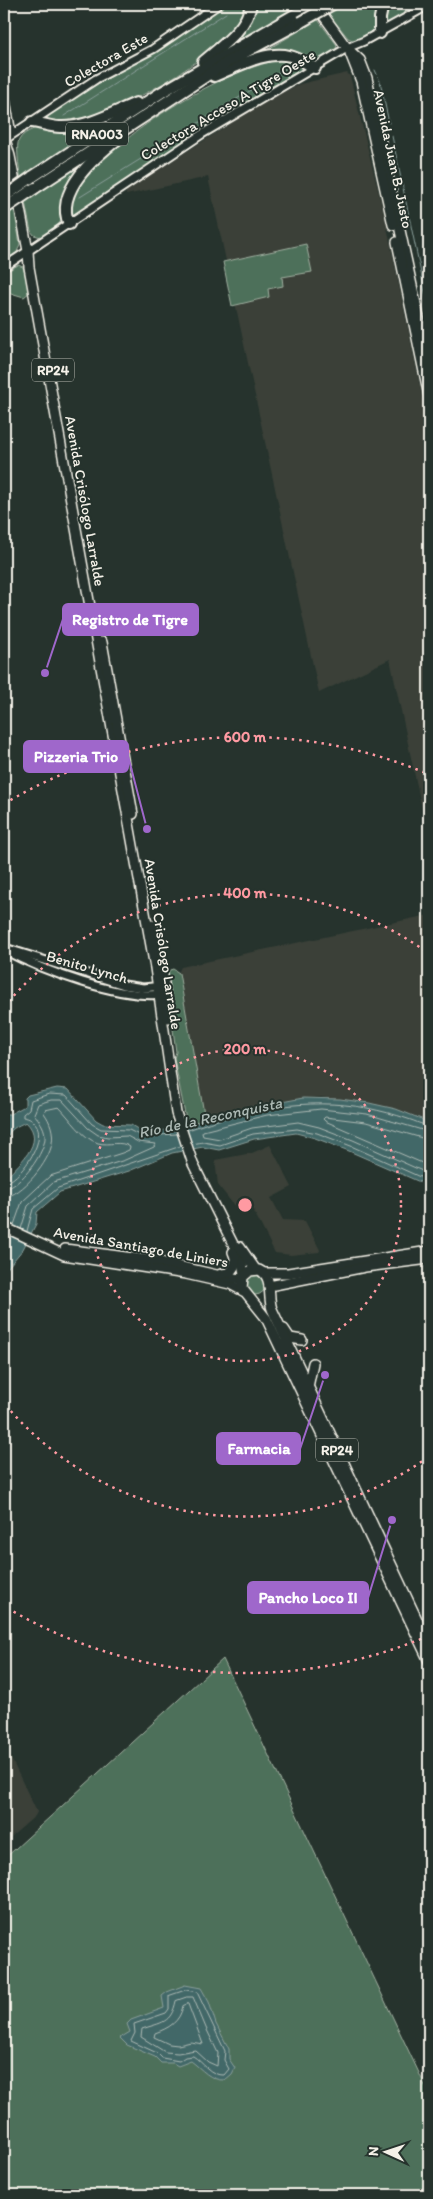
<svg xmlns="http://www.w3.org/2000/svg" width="433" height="2199" font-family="Itim,sans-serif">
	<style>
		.built { fill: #3a4038 }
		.green { fill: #4e705a; stroke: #a1b0a1 }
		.water { fill: #436868; stroke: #8a9f9b }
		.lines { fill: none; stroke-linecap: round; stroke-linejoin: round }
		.shore { stroke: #adbab5; stroke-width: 1 }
		.stream { stroke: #8a9f9b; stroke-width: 1 }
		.minor-casing { stroke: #f4f1e8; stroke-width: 11 }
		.major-casing { stroke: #f4f1e8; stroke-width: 12 }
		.highway-casing { stroke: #f4f1e8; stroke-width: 14 }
		.minor { stroke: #26332d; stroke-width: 7 }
		.major { stroke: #26332d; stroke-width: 9 }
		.highway { stroke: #26332d; stroke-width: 10 }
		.highway-bridge-casing { stroke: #f4f1e8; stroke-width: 14; stroke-linecap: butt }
		.highway-bridge { stroke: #26332d; stroke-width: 10 }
		.ring { fill: none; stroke: #ff9aa2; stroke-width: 2.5; stroke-dasharray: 2.5 5 }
		.labels { text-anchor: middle; stroke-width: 4; stroke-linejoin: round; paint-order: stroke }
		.shield { fill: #26332d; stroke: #b6b8b0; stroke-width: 1 }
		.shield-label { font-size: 14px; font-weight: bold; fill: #f4f1e8 }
		.street-label { font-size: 15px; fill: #f4f1e8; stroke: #26332d }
		.water-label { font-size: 16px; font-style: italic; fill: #adbab5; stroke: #26332d }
		.centre { fill: #ff9aa2; stroke: #26332d; stroke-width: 2.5 }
		.ring-label { font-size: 15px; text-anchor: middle; font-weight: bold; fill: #ff9aa2; stroke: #26332d; stroke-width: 4; stroke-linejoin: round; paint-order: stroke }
		.leader { fill: none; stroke: #9f67cb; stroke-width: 2 }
		.callout-dot { fill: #9f67cb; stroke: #26332d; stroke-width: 2 }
		.callout { fill: #9f67cb; stroke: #9f67cb; stroke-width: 2 }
		.callout-label { font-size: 16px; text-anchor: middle; font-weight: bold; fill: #fff }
	</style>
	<rect width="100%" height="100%" fill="#26332d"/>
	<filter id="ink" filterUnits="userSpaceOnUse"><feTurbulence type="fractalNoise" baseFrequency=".02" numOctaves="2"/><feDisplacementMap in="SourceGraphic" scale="10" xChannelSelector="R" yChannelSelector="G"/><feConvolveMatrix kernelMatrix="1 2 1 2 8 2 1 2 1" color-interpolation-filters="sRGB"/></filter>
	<g filter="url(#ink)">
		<!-- built -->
		<g class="built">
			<path d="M347,73L350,76L386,222L429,428V842L390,659L319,693L208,177L126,195V190L271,98L300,84Z"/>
			<path d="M429,915V1122L413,1115L321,1097L303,1098L265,1104L205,1119L179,971L181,967Z"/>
			<path d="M270,1145L292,1187L271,1198L283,1220L305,1221L320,1250L319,1252L291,1255L275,1253L249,1202L236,1208L218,1185L215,1160L252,1153Z"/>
			<path d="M4,1744L37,1812L35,1816L4,1843Z"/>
		</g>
		<!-- green -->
		<g class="green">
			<path d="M226,4H249C240,48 109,120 65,125C59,126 52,123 46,122L49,114L73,98L174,41L195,22Z"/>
			<path d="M255,4H306L337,45L335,53L315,64L293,55L246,62L311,24L298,7L219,51Z"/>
			<path d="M321,4H337L339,7L347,4H381C378,20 379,30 363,37C357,41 354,41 348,38Z"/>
			<path d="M388,4H429L387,26L383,23V16Z"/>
			<path d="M283,59L294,60L301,64V72L76,215L71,216L67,206C98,144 216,71 283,59Z"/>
			<path d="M114,117L27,174L32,197L104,150L86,167L62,215L61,221L57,226L41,237L34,235L31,231C28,216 13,150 19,140C29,120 93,120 114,117Z"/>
			<path d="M4,156L6,160L20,244L16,255L4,262V217L9,214L4,191Z"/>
			<path d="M306,244L312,272L282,277L283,286L268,289L269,297L232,306L223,262Z"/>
			<path d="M18,265L23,267L30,292L24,297L4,291V273Z"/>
			<path d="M173,969L179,973L205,1119L187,1125L174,1058L176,1052L166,976L167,971Z"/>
			<circle cx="255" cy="1284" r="11"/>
			<path d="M223,1659L429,2094V2195H4V1859Z"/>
		</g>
		<!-- water -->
		<g class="water">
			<path d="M57,1088L68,1089L96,1120L103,1124L131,1125L141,1131L173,1130L233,1111L303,1098L340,1099L369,1103L396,1109L429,1122V1186L349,1151L315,1138L296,1133L254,1139L219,1150L203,1147L172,1153L129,1171L60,1192L37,1212L36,1224L23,1249L4,1272V1181C16,1165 48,1143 26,1122C17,1126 9,1129 7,1139L4,1142V1114H10L25,1106V1098L28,1095Z"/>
			<path d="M185,1985L201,1988L209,2002L216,2024L229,2049V2059L235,2068L232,2074L225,2080C210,2081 202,2069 191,2061L178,2066L173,2063H161L155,2057L127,2045L120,2038L130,2032L127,2024L131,2020L164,2008L162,1996L167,1992Z"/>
		</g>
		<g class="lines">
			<!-- shore -->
			<g class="shore">
				<path d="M188,1130C245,1109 307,1097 367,1108C381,1111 394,1114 408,1119C415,1121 422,1125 429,1126"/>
				<path d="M429,1132L367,1114L321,1109L267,1115L203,1131L202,1133L203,1136L220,1139L252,1128L298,1122L319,1127L353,1140L429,1174"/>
				<path d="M429,1140L366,1122L325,1117L323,1119L325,1121L429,1166"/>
				<path d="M192,1144L203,1142L220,1145L253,1134L297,1129L317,1133L351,1146L429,1181"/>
				<path d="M4,1183C22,1181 60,1123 23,1117V1114L29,1109L31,1100L49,1094L66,1095L92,1124L101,1129L129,1130L141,1136L177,1134"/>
				<path d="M4,1189C20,1188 47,1151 45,1135C44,1126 39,1120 34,1114L38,1104L51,1100H62L88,1128L98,1135L108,1137L127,1136L138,1142L156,1144L154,1147L125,1160L54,1182L28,1206L21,1229"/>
				<path d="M4,1197C22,1196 50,1161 52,1143C54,1132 50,1121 44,1113L45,1110L59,1107C71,1119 82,1138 98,1143C109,1146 121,1140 130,1147L129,1150L122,1153L50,1176L22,1202L14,1225"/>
				<path d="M27,1231L33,1209L58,1188L181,1146"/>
				<path d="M186,1990L197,1992L225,2051L224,2060L229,2069L224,2075C210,2076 203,2062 193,2056L185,2057L179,2061L162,2058L157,2053L131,2041L135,2033L134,2024L166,2013L169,2009V1996Z"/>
				<path d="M187,1997H193L206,2028L218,2053L217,2066L208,2062L195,2050L178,2053L165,2052L141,2037L142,2029C162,2022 171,2024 176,2001Z"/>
				<path d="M188,2004L203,2044L191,2042L178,2045L169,2044L154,2037L155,2033C169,2028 180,2022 183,2006Z"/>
			</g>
			<!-- stream -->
			<g class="stream">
				<path d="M395,10L408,4"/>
				<path d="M375,70L380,81L389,123"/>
				<path d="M64,116L226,13"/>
				<path d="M392,136L429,311"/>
				<path d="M80,197L288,67"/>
			</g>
			<!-- minor casing -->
			<g class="minor-casing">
				<g id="minor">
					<path d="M4,140L96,79L153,49L219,4"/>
					<path d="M4,267L202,134L347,48L364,41L429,5"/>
					<path d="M8,949L124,985L143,988L162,986"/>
					<path d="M4,950C41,970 121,1000 163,994"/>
				</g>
			</g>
			<!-- major casing -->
			<g class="major-casing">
				<g id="major">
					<path d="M323,15L347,48L360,60L367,78L429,364"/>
					<path d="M350,53L361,81L393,225"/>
					<path d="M4,94L10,128L6,139"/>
					<path d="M4,136L10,156L28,251L29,267L155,968L176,1113L193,1164L242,1262L244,1275"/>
					<path d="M397,242L429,396"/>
					<path d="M102,642L133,814"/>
					<path d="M153,925L162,967L168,1018"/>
					<path d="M4,1227L64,1255L186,1274L230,1284L243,1291"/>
					<path d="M240,1247L256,1270"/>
					<path d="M65,1249L156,1261L225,1277L242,1279"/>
					<path d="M264,1273H288L429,1251"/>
					<path d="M221,1274L229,1273C236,1267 237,1260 233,1252"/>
					<path d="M269,1286L365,1267L429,1259"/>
					<path d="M284,1329L290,1338L302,1340"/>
					<path d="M308,1387L313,1363"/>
					<path d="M429,1645L272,1309C267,1296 274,1277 259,1270L250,1271L243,1277L242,1288L266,1318L429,1661"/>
				</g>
			</g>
			<!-- highway casing -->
			<g class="highway-casing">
				<g id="highway">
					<path d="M380,33V18L383,4"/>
					<path d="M203,62C221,46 247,29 251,4"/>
					<path d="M214,76C237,67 265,50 290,56C299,58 307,64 315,68"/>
					<path d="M32,122C42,123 50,127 60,127C86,128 112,113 136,103"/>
					<path d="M32,177L162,92L313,4"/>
					<path d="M35,188L229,61L301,22"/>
					<path d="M69,224C54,191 96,156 119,138"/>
				</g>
			</g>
			<!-- minor -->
			<use href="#minor" class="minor"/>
			<!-- major -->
			<use href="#major" class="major"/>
			<!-- highway -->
			<use href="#highway" class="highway"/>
			<!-- highway-bridge casing -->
			<g class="highway-bridge-casing">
				<g id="highway-bridge">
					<path d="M301,22L333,4"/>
					<path d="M4,197L32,177"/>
					<path d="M4,209L35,188"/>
				</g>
			</g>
			<!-- highway-bridge -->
			<use href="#highway-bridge" class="highway-bridge"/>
		</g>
	</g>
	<!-- distance rings -->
	<g class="ring">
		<circle cx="245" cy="1205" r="156"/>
		<path d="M428 1457A312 312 0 0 1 4 1403M4 1007A312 312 0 0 1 428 953"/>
		<path d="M428 1636A468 468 0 0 1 4 1606M4 804A468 468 0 0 1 428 774"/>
	</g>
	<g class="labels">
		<!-- shield labels -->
		<g class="shield">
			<rect x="66" y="122.5" width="62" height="23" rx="4"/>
			<rect x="32" y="358.5" width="42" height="23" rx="4"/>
			<rect x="316" y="1438.5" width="42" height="23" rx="4"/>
		</g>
		<g class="shield-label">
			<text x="97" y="139">RNA003</text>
			<text x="53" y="375">RP24</text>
			<text x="337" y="1455">RP24</text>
		</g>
		<!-- street labels -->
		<g class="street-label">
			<text transform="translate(106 60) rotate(-30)" y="5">Colectora Este</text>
			<text transform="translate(228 105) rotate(-31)" y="5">Colectora Acceso A Tigre Oeste</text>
			<text transform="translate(393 159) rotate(78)" y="5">Avenida Juan B. Justo</text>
			<text transform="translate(85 501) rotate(80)" y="5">Avenida Crisólogo Larralde</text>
			<text transform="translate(163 944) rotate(81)" y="5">Avenida Crisólogo Larralde</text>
			<text transform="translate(87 967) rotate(16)" y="5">Benito Lynch</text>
			<text transform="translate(141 1247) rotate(10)" y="5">Avenida Santiago de Liniers</text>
		</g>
		<!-- water labels -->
		<g class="water-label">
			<text transform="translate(210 1117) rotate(-12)" y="6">Río de la Reconquista</text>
		</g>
	</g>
	<circle cx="245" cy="1205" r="8" class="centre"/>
	<g class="ring-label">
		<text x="245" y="742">600 m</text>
		<text x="245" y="898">400 m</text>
		<text x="245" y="1054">200 m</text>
	</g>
	<!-- callouts -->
	<path class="leader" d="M45 673L63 619M147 829L128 756M325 1375L300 1449M392 1520L368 1598"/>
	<g class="callout-dot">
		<circle cx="45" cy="673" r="5"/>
		<circle cx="147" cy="829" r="5"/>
		<circle cx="325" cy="1375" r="5"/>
		<circle cx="392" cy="1520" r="5"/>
	</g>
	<g class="callout">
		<rect x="63" y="604" width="135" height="31" rx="5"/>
		<rect x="24" y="741" width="104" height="31" rx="5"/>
		<rect x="217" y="1433" width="83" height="31" rx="5"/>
		<rect x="248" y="1582" width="120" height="31" rx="5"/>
	</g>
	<g class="callout-label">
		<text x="130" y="625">Registro de Tigre</text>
		<text x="76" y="762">Pizzeria Trio</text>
		<text x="259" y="1454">Farmacia</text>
		<text x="308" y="1603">Pancho Loco II</text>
	</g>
	<!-- margin -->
	<rect width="433" height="2199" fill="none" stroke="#26332d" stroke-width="20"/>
	<rect x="10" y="10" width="413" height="2179" fill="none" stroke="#f4f1e8" stroke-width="2" filter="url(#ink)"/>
	<!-- north arrow -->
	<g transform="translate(386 2152) rotate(273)" stroke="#26332d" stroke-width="4" paint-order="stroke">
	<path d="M0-4L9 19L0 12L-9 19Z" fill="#f4f1e8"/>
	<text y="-8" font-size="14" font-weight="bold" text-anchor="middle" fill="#f4f1e8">N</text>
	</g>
</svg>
